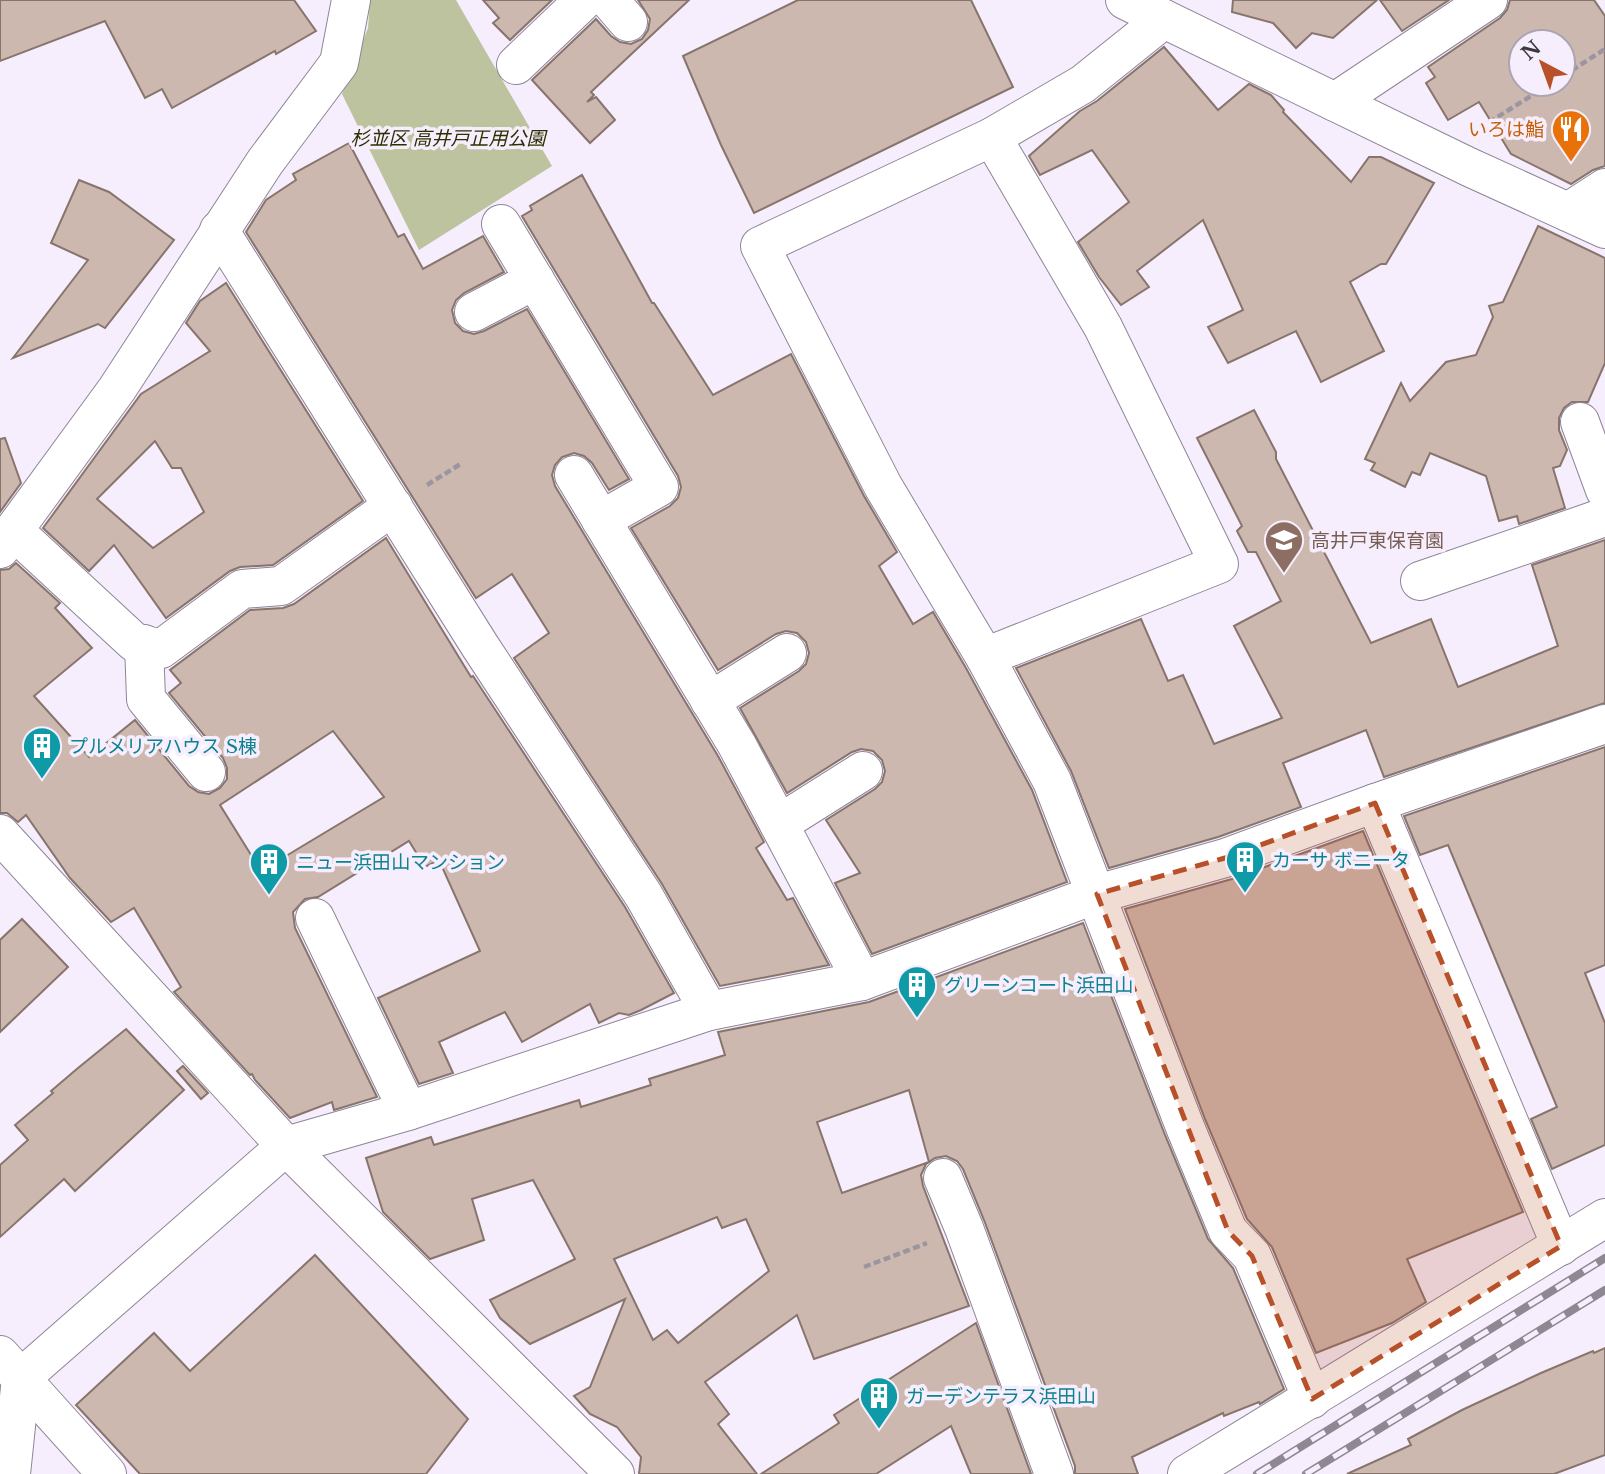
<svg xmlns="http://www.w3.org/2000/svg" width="1605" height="1474" font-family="'Libre Baskerville','Noto Sans JP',serif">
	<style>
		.green { fill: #bdc39e }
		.building { fill: #cdb8af; stroke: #87746c; stroke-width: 2; fill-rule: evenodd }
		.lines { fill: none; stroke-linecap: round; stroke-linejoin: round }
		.minor-casing { stroke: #8e8596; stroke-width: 40 }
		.path { stroke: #9b95a0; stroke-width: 4.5; stroke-dasharray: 7 3.5; stroke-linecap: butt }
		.minor { stroke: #fff; stroke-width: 38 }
		.rail-casing { stroke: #8e8892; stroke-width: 8 }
		.rail { stroke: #f6eefd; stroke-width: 5; stroke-dasharray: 16; stroke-linecap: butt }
		.marked { fill: #b85129; fill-opacity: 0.2; stroke: #b85129; stroke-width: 5; stroke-dasharray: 14 9; stroke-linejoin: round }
		.labels { text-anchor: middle; stroke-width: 7; stroke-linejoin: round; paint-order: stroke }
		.food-label { font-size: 19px; fill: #c56008; stroke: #f6eefd; text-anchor: end }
		.park-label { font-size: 19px; font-style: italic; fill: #2c2f00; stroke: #f6eefd }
		.education-label { font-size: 19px; fill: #785e54; stroke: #f6eefd; text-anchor: start }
		.culture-label { font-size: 19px; fill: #0d838f; stroke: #f6eefd; text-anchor: start }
	</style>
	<rect width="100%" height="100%" fill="#f6eefd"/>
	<!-- green -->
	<path class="green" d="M370,0H456L552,166L419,250L342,94L368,28Z"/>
	<!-- building -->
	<g class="building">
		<path d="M0,0H294L316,31L276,54L275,51L172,108L162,89L145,98L105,21L0,61Z"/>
		<path d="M483,0H552L510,40L493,23L499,18Z"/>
		<path d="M638,0H689L591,92L594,95L587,102L596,97L615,120L590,143L532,80L596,19L611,36L620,42L631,44L642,39L648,30L650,19Z"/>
		<path d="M798,0H971L1013,87L754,213L721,145L683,56Z"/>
		<path d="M1233,0H1377L1333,38L1312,33L1296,48L1273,23L1232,12Z"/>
		<path d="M1380,0H1449L1402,31Z"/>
		<path d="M1510,0H1594L1605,16V166L1593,170L1571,184L1511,154L1479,102L1448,120L1426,83L1435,77L1428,67L1500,18L1507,10ZM1521,42H1563V84H1521Z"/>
		<path d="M1164,47L1218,110L1249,84L1271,95L1284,110L1283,112L1351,182L1369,157H1381L1434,183L1386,264H1381L1350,282L1384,351L1321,382L1296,331L1228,363L1208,327L1243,310L1203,220L1137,271L1149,287L1121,305L1099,277L1078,242L1129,202L1092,150L1040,175L1029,156L1080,111L1097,101Z"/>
		<path d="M349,143L398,237L404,234L423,269L483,236L504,272L464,293L456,300L452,310L455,323L463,331L474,334L484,331L527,309L629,479L609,490L592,463L584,456L574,453L562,457L555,465L552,475L555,486L718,756L764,842L756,848L787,900L793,898L829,965L720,986L662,884L514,658L549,633L512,574L476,598L246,232L266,200L296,180L293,174Z"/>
		<path d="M582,175L652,303H654L713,395L791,354L864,496L897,552L879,566L913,624L933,612L966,668L1032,790L1067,882L872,954L835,883L860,873L826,820L875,789L882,782L885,771L882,760L873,751L861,749L852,752L787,793L740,708L799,671L806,664L809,653L806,642L797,633L786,631L776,634L718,670L631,528L670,506L678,498L681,487L678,476L522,216L532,210L530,206Z"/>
		<path d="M79,180L109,192L174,240L105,328L98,324L13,358L88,260L51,243Z"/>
		<path d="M1538,226L1605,258V363L1588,402H1572L1564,408L1559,418V430L1567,450L1560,466L1553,468L1565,508L1519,524L1517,516L1499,521L1486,476L1430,453L1420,475L1412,472L1405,487L1371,470L1375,463L1365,459L1401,383L1410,401L1446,362L1476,355L1493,317L1489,306L1503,302Z"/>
		<path d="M226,283L363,501L273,565L240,567L230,571L166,618L114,545L89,571L43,528L141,394L210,351L186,323L200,301ZM155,441L172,468H181L204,512L153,548L97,499Z"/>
		<path d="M1254,410L1276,452V459L1371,643L1431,619L1458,687L1558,646L1532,565L1605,540V703L1384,777L1366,730L1283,763L1301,807L1218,837L1109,868L1071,771L1016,668L1141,619L1168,681L1183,675L1214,744L1282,718L1234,626L1281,601L1256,552H1248L1237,531L1242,526L1197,438Z"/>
		<path d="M5,438L21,483L0,512V439Z"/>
		<path d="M386,538L471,677L473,676L625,907L674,993L641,1010L629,1015L619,1013L599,1023L590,1004L522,1042L505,1012L439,1042L453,1073L419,1084L378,998L480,951L439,860L425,867L409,841L318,897L305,899L293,912L295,928L377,1097L334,1110L332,1102L290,1118L255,1080L252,1074L250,1075L174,992L181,987L134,908L111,922L70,878L26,815L18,822L7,813H0V570L9,569L16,563L60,603L55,608L92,648L34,696L89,757L135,720L189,786L198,792L209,794L220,788L227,779V768L223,758L169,693L181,683L170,670L250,610L283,608L294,604ZM333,731L384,797L261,871L220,805Z"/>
		<path d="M1605,747V965L1585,973L1605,1023V1145L1552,1169L1531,1119L1557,1107L1448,845L1420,855L1404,816Z"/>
		<path d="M1363,831L1523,1212L1407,1259L1426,1302L1392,1323L1316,1353L1272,1247L1247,1219L1205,1119L1125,909L1232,879Z"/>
		<path d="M22,919L68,967L0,1032V940Z"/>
		<path d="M1083,923L1165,1135L1208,1239L1233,1268L1284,1389L1260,1404L1259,1402L1224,1416L1223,1413L1132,1457L1138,1474H1075V1466L984,1220L963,1169L957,1161L946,1156L935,1158L926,1164L921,1175L923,1186L969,1306L814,1359L797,1315L705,1382L729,1414L718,1424L757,1474H639L641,1457L617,1427L590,1414L574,1396L590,1387L625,1299L530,1344L500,1318L490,1300L575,1259L533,1180L472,1199L484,1240L430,1259L383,1212L366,1158L431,1137L434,1145L579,1100L581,1107L651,1085L649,1079L725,1055L718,1032L869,1002ZM909,1090L929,1162L842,1193L817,1122ZM717,1217L722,1228L746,1219L769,1271L678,1343L667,1330L653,1340L614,1259Z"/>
		<path d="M126,1029L184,1090L75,1191L64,1179L0,1237V1165L28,1140L15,1125L53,1093L51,1091L78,1068Z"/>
		<path d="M183,1066L208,1093L201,1099L177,1071Z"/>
		<path d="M315,1255L468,1419L426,1474H140L76,1405L154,1333L190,1371Z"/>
		<path d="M976,1323L1031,1474H971L951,1426L876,1474H761L839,1423L834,1415Z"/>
		<path d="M1605,1348V1455L1554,1474H1347L1411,1445L1408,1439L1462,1410L1541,1373L1593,1351L1594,1353Z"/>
	</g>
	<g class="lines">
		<!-- minor casing -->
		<g class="minor-casing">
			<g id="minor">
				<path d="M609,0L628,22"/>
				<path d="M1125,0L1469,167L1605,229"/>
				<path d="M1164,19L1083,84L992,137L760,246L883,486L985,657L1052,781L1185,1127L1228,1231L1252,1256L1312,1399"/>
				<path d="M516,65L584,0"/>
				<path d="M1335,102L1488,0"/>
				<path d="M1568,212L1605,188"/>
				<path d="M501,224L659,487L601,520"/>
				<path d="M219,230L480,646L644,896L709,1011"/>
				<path d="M474,312L535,280"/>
				<path d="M1580,422L1605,490"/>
				<path d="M574,475L737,745L862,981"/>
				<path d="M14,531L134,642L161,649L242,589L281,586L393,506"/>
				<path d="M0,549L117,389L265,162L339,63L351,0"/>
				<path d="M1420,581L1605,517"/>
				<path d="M144,644L146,699L206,772"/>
				<path d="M985,657L1219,564L1103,327L992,137"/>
				<path d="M710,701L787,653"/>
				<path d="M1375,803L1561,1246"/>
				<path d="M779,824L863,771"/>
				<path d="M0,834L286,1146L615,1474"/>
				<path d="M315,918L408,1111"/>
				<path d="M943,1178L964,1228L1054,1474"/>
				<path d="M0,1355L107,1474"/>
				<path d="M11,1474L21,1378L286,1146L408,1111L709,1011L862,981L1097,894L1225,858L1375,803L1605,724"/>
				<path d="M1187,1474L1605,1218"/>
			</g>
		</g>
		<!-- path -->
		<g class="path">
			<path d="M1563,76L1605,49"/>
			<path d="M1480,128L1550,84"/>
			<path d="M427,485L462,463"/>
			<path d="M864,1267L927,1243"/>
		</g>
		<!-- minor -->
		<use href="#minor" class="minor"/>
		<!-- rail casing -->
		<g class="rail-casing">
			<g id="rail">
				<path d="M1257,1474L1605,1258"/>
				<path d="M1306,1474L1605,1290"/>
			</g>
		</g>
		<!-- rail -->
		<use href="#rail" class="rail"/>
	</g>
	<!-- marked area -->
	<path class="marked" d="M1375,803L1561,1246L1312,1399L1252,1256L1228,1231L1097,894L1225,858Z"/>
	<!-- icons -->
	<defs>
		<g id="restaurant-pin" transform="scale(2.0125)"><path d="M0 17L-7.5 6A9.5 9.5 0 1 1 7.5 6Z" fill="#e8710a" stroke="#f6eefd"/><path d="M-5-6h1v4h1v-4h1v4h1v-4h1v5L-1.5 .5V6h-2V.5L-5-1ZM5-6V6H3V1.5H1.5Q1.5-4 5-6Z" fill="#fff"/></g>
		<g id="school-pin" transform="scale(2.0125)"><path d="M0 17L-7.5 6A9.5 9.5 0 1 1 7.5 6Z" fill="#8d6e63" stroke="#f6eefd"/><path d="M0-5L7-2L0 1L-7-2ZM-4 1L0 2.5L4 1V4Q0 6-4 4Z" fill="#fff"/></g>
		<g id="building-pin" transform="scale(2.0125)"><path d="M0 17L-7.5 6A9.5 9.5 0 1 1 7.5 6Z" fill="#0f9aa8" stroke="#f6eefd"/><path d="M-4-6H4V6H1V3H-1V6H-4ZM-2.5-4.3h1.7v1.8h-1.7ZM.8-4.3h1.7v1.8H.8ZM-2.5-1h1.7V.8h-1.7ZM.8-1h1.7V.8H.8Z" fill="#fff"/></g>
	</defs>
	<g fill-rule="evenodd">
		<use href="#restaurant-pin" x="1571" y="129"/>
		<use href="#school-pin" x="1284" y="540"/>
		<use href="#building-pin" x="42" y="746"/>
		<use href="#building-pin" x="1245" y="860"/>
		<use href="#building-pin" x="269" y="862"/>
		<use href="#building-pin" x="917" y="985"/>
		<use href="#building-pin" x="879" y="1396"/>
	</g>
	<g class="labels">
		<!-- food labels -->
		<g class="food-label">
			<text x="1544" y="136">いろは鮨</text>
		</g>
		<!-- park labels -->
		<g class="park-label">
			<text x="448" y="145">杉並区 高井戸正用公園</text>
		</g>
		<!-- education labels -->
		<g class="education-label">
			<text x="1311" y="547">高井戸東保育園</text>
		</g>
		<!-- culture labels -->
		<g class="culture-label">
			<text x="69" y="753">プルメリアハウス S棟</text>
			<text x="1272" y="867">カーサ ボニータ</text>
			<text x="296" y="869">ニュー浜田山マンション</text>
			<text x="944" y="992">グリーンコート浜田山</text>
			<text x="906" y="1403">ガーデンテラス浜田山</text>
		</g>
	</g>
	<!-- north arrow -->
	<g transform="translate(1542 63) rotate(319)"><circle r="33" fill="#f6eefd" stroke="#aba5b1" stroke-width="2"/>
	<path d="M0-5L12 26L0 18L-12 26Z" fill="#b85129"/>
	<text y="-10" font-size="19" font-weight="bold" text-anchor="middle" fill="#3b373e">N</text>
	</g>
</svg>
